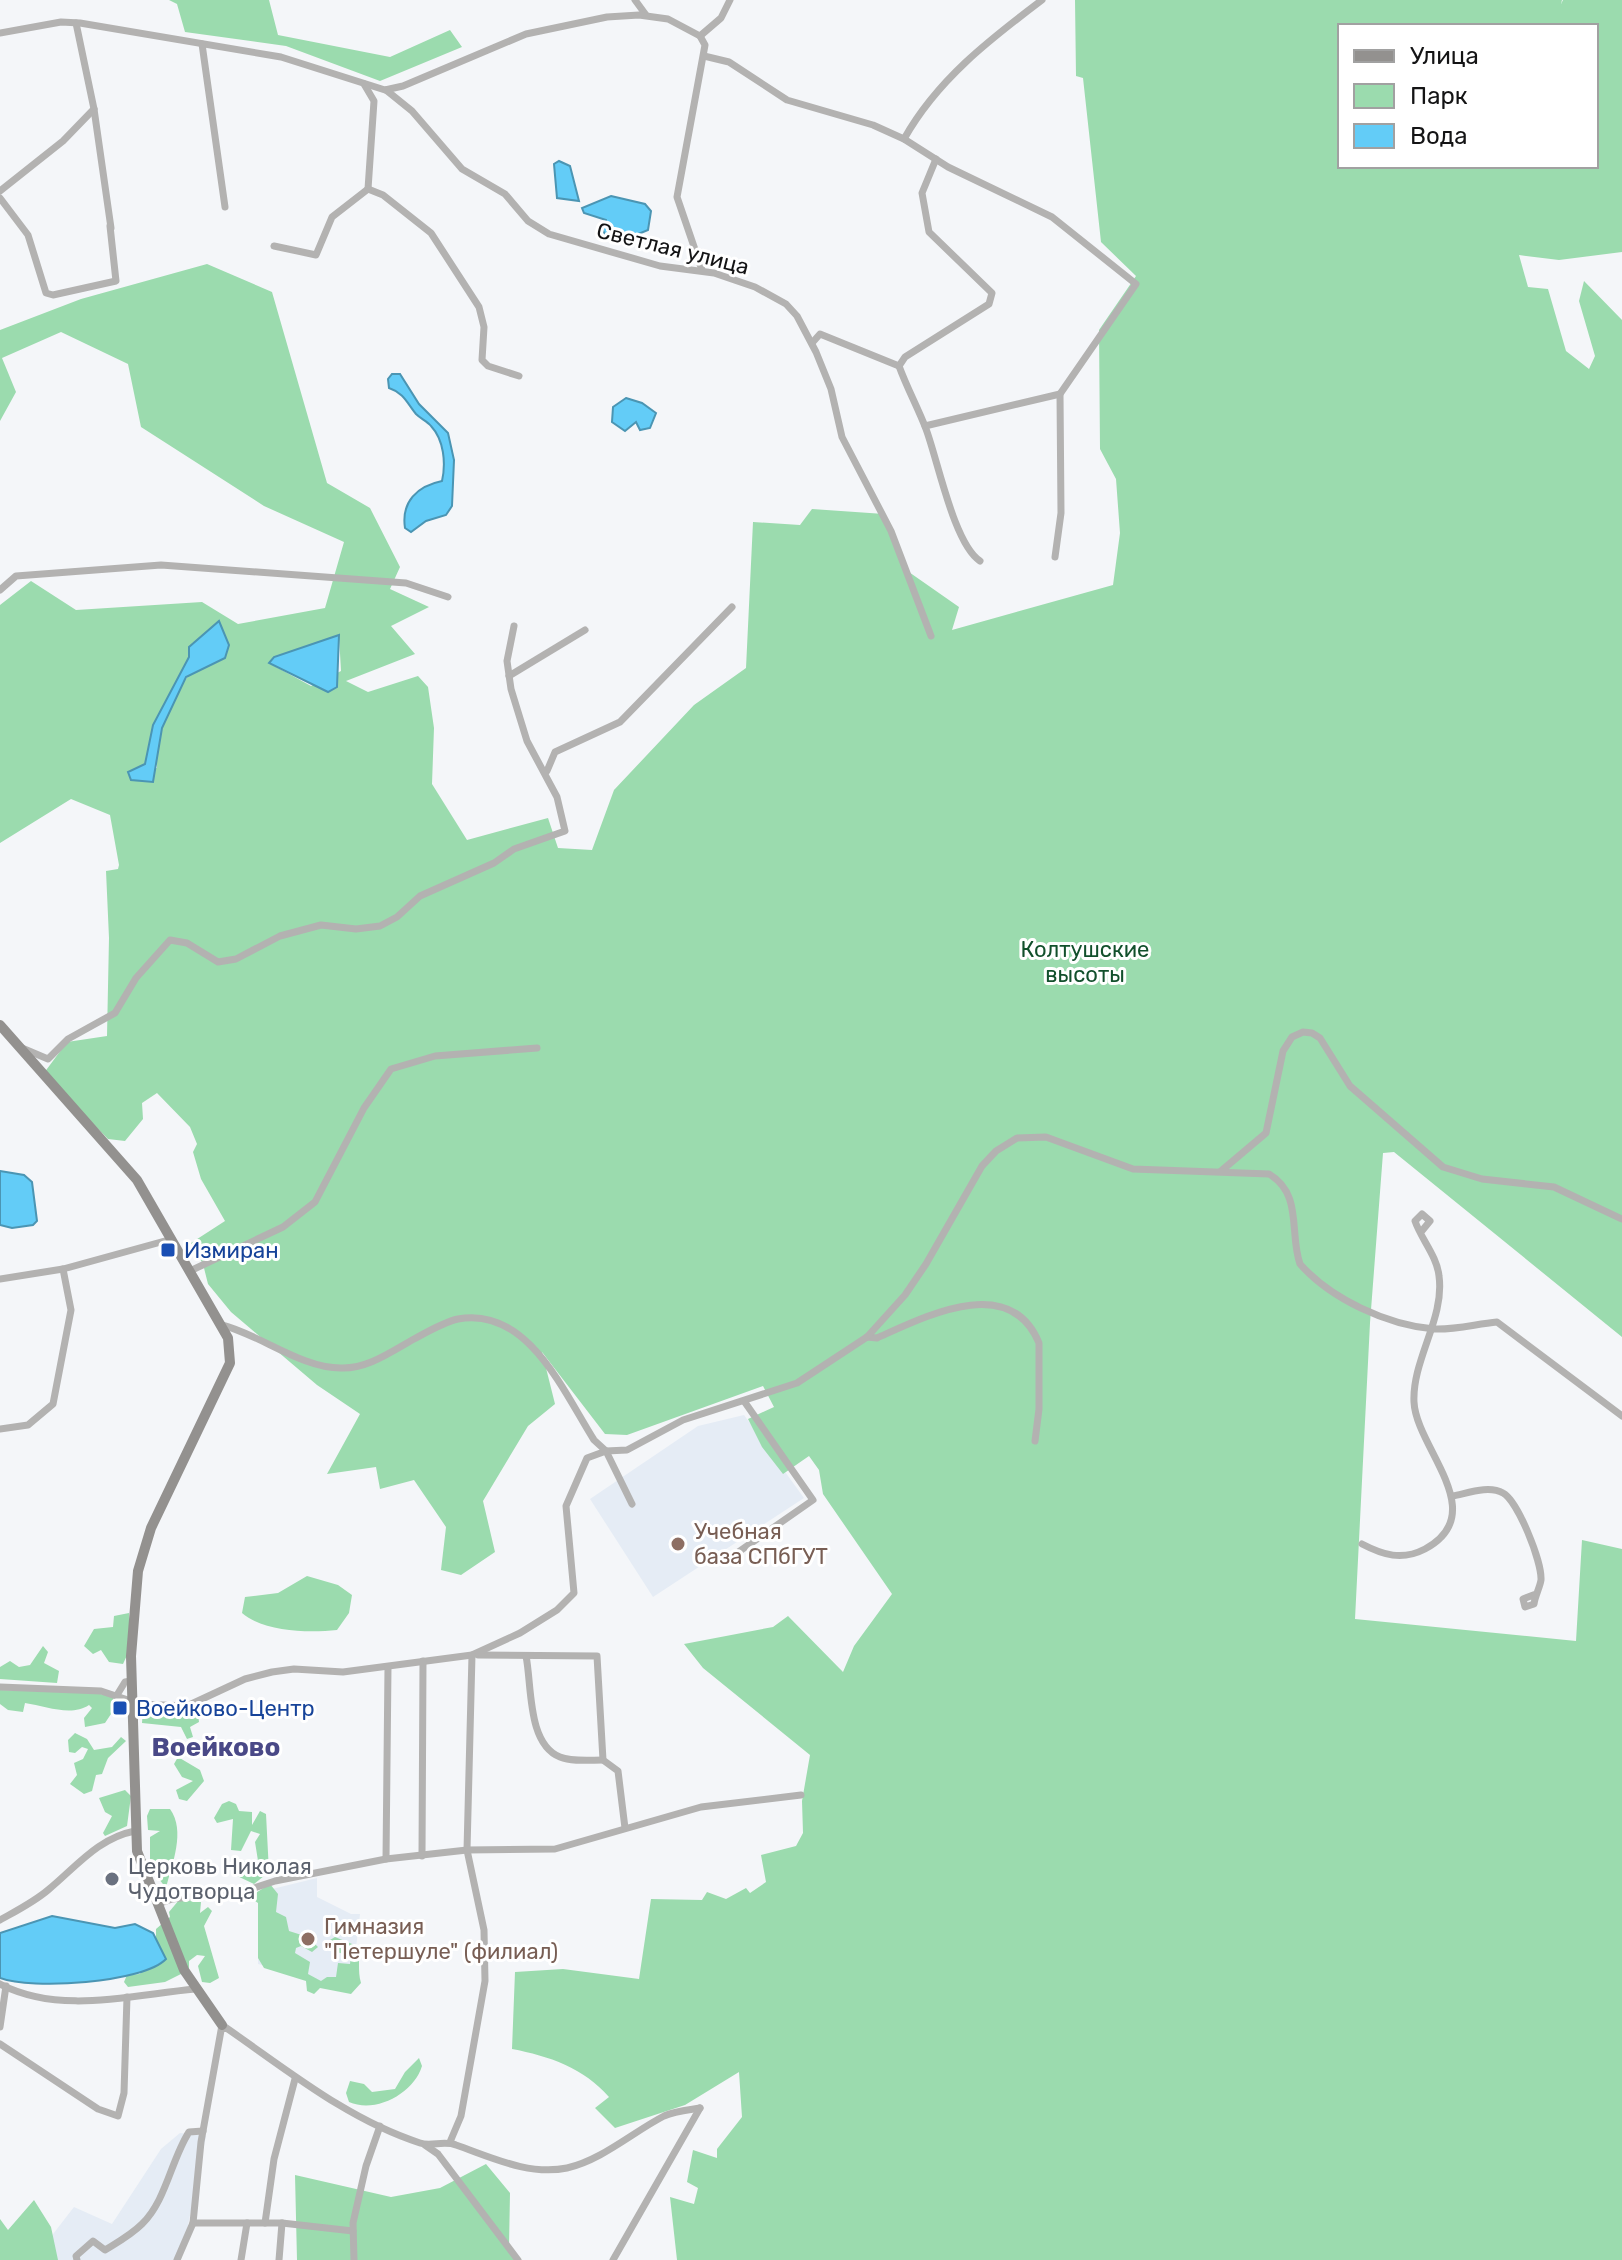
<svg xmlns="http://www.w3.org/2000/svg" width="1622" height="2260" font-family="Rubik,sans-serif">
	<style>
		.built { fill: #e5ecf5 }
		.green { fill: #9bdbae; fill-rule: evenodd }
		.water { fill: #63ccf7; stroke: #4b95b3; stroke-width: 2 }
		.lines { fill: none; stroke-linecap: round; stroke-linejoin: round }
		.street { stroke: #b3b2b1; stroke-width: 7 }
		.secondary { stroke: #93918f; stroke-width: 10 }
		.transit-dot { fill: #1a4fb4; stroke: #fff; stroke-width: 3 }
		.education-dot { fill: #8d6e63; stroke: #fff; stroke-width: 3 }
		.worship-dot { fill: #6b7280; stroke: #fff; stroke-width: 3 }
		.labels { text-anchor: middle; stroke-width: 6; stroke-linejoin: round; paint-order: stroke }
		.street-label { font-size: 22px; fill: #141415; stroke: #fff }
		.park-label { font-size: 22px; fill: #12502c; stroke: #fff }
		.transit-label { font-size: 22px; fill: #164399; stroke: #fff; text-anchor: start }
		.education-label { font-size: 22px; fill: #785e54; stroke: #fff; text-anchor: start }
		.worship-label { font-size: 22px; fill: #5b616d; stroke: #fff; text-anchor: start }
		.quarter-label { font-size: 26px; font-weight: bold; fill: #4a4987; stroke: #fff }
	</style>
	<rect width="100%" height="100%" fill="#f4f6f9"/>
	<!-- built -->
	<g class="built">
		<path d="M744,1415L804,1498L653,1597L590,1499L698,1426Z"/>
		<path d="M317,1878V1897L351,1914H360L351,1990L258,1964L260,1892Z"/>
		<path d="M180,2133L206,2136L181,2260H33L74,2207L112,2224L161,2149Z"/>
	</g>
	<!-- green -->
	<g class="green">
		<path d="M169,0H269L278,35L390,57L450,30L462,47L380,81L286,46L185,32L177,4Z"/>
		<path d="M1075,0H1562L1561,4L1563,0H1622V252L1559,260L1519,255L1528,287L1548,289L1566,351L1589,369L1595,356L1579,301L1584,281L1622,320V1337L1394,1152L1383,1153L1370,1323L1355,1619L1576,1641L1582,1540L1622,1549V2260H677L670,2197L694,2204L698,2188L687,2182L693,2150L717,2158V2149L742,2117L739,2072L685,2105L615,2128L595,2108L609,2097C584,2068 549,2056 512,2049L515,1972L563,1969L639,1979L651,1899L702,1900L707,1892L726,1899L746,1888L750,1893L766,1882L761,1855L796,1846L803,1833L802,1801L810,1755L703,1668L684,1644L773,1627L788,1616L843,1672L854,1646L892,1594L823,1494L819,1470L809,1456L783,1474L762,1447L748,1419L774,1407L763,1386L627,1435L605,1434L542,1352L555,1404L528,1426L483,1501L495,1552L461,1575L441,1570L446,1527L414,1480L380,1489L376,1467L327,1474L360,1414L317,1385L231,1312L208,1284L203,1264L191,1243L225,1221L201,1179L193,1152L197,1144L190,1127L157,1093L142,1103L143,1119L125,1141L108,1139L44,1073L67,1042L107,1036L109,938L106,871L118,869L119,865L110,815L71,799L0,843V605L31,581L76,610L202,602L238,624L325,608L344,542L264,506L141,427L128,364L61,332L2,358L16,392L0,421V330L81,299L207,264L272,292L327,483L370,508L400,567L390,589L429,607L391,626L415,654L346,681L368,692L418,676L428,687L434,728L432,784L467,840L548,818L558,848L592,850L614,790L694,705L746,668L753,522L800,525L812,509L884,514L906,570L959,607L952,630L1113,585L1120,533L1116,479L1100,449L1099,330L1136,276L1101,242L1083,78L1076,76ZM1340,26H1596V166H1340ZM339,636L341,671L311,686L269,663L274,657ZM189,657L194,671C172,687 155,742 157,768L128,772L145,764L153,725Z"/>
		<path d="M307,1576L338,1585L352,1595L349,1613L337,1630C308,1633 264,1632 242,1613L245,1597L278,1593Z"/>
		<path d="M129,1613V1651L123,1664L109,1662L101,1650L93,1654L84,1646L94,1629L113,1627L114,1616Z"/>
		<path d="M43,1646L48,1652L44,1663L59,1671L57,1683L0,1679V1667L10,1661L19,1667L30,1665Z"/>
		<path d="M0,1690L92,1692L113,1697L115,1708L105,1723L85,1727L84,1718L92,1708L89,1705C71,1717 46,1706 25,1703L23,1712L8,1710L0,1704Z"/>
		<path d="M152,1707L174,1715L190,1710L198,1714L199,1722L190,1727L193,1737L187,1739L181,1727L142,1723L143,1709Z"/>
		<path d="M75,1733L87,1739L94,1750L112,1747L121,1737L126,1741L108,1758L102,1774L96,1775L92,1791L84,1794L70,1784L77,1775L74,1763L83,1759L88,1749L82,1747L75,1753L69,1752L68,1740Z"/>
		<path d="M178,1757L200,1770L204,1781L187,1801L179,1799L176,1790L193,1781L182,1777L174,1764Z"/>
		<path d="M125,1790L131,1796L127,1826L105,1836L103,1833L112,1816L105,1812L99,1798Z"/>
		<path d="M229,1801L236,1804L239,1811L252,1812V1825L260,1811L266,1814L269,1872L254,1884L233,1874L235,1864L245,1861L253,1870L259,1867L255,1842L260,1834L251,1831L241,1851L231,1850L233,1819L217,1823L214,1818L222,1804Z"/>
		<path d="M150,1809H170C186,1831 172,1864 166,1888L159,1879L162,1865L158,1860L150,1864V1837L160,1831L148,1830L147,1816Z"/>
		<path d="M270,1884L278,1894L276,1912L286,1917L289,1931L308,1937L318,1947L312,1952L301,1946L296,1948L295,1953L310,1962L308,1974L321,1981L327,1977H336L338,1963L350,1964L351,1956L333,1951L330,1940L335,1937L357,1946C361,1959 357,1970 361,1983L351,1994L320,1988L314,1994L307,1991L306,1981L264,1968L258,1958V1903L249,1897Z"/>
		<path d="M179,1900L201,1902L200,1913L208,1907L212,1911L204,1926L219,1978L210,1983L202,1982L198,1966L205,1956L197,1955L189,1961V1970L165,1982L128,1987L124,1982L127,1975L140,1974L156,1943V1929L170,1917L169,1912Z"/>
		<path d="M419,2058L422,2066C414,2093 376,2114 349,2102L346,2093L350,2081L364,2084L372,2092L395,2089L405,2072Z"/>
		<path d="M486,2164L510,2193L509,2246L521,2260H297L295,2175L391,2197L440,2188Z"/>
		<path d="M34,2200L51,2227L58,2260H0V2219L8,2230Z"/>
	</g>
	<!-- water -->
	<g class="water">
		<path d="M559,161L570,166L579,201L557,198L554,164Z"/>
		<path d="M611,196L645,204L651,211L648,230L619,242L607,237L600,226L606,225V220L584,213L582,208Z"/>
		<path d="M392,374H400L419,404L448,433L454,460L452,506L446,515L426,521L411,532L405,528C401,502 417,486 442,481C446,463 444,440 431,426C427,421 421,419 416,414C407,403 404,393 389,388L388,379Z"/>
		<path d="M626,398L642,403L656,413L650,428L640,430L636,422L625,431L612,422L613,407Z"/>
		<path d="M219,621L229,645L225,658L186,677L162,728L153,782L131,780L128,772L145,764L153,725L189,657V647Z"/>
		<path d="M339,635L337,687L328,692L269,663L274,657Z"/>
		<path d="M0,1171L24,1175L32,1182L37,1221L33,1225L12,1228L0,1225Z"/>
		<path d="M52,1916L115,1928L135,1924L153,1933L166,1959C143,1983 31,1990 0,1978V1933Z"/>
	</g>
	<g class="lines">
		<!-- street -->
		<g class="street">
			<path d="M635,0L646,15"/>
			<path d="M76,23L94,109L111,228"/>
			<path d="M0,33L61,22L80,23L281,57L385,90L403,86L526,34L607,17L639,15L668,19L700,36L705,45L677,197L702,270"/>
			<path d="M700,36L721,18L730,0"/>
			<path d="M202,44L225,207"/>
			<path d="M704,56L729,62L787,100L873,125L904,139L948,167L1052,217L1136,284L1060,394L1061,513L1055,557"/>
			<path d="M364,84L374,101L368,189"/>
			<path d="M386,90L412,111L462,169L505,194L528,221L549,234L660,266L714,273L755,287L786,304L797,316L816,352L831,389L842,437L891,531L931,636"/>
			<path d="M904,139C937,80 989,40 1042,0"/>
			<path d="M936,159L922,193L929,232L992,293L989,304L905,357L899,366C907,388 918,408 926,429C938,461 954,544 980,561"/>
			<path d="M368,189L383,195L431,233L479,307L484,327L482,360L488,366L519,376"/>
			<path d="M0,191L63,141L94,109"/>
			<path d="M0,198L28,235L46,293L53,295L116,281L110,226"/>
			<path d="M274,246L316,255L332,217L368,189"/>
			<path d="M812,343L820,334L899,366"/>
			<path d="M925,426L1060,394"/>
			<path d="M0,590L16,576L161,565L406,583L448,597"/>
			<path d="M509,676L585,630"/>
			<path d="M547,771L555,752L620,722L732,607"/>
			<path d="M22,1048L48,1059L68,1039L115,1013L136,978L170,940L187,943L218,962L236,959L280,936L321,925L356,929L380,926L397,917L420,896L494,863L514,849L565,831L557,797L527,741L511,689L507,661L514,626"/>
			<path d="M1221,1171L1266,1133L1283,1051L1292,1037L1303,1032L1312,1033L1320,1038L1350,1086L1443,1167L1482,1179L1554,1187L1622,1219"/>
			<path d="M190,1271L283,1227L315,1202L364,1108L391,1069L435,1056L537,1048"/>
			<path d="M0,1279L63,1269L172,1239"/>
			<path d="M222,1325C261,1335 301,1368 341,1368C368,1369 392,1351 414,1339C427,1332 444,1322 458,1319C528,1306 564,1393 594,1440L606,1451L632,1504"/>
			<path d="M867,1337L877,1338C924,1317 1010,1272 1039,1343V1409L1035,1441"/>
			<path d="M0,1429L28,1425L53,1404L71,1310L63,1269"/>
			<path d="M606,1451L627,1450L683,1420L797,1383L867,1337L905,1295L926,1264L982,1166L996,1151L1017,1138L1046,1137L1133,1169L1269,1174C1303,1194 1289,1233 1300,1264C1331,1299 1387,1325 1434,1329C1455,1330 1476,1324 1497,1322L1622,1416"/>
			<path d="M1453,1496C1468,1493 1489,1485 1503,1493C1518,1501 1542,1562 1541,1580C1540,1587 1535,1596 1534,1604L1525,1607L1523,1599L1536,1594"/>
			<path d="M1362,1544C1383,1555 1402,1561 1425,1549C1492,1513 1416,1448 1414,1402C1412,1360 1445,1318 1439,1276C1437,1256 1421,1239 1415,1221L1422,1214L1430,1221L1421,1232"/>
			<path d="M724,1562L813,1500L744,1401"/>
			<path d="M478,1655L597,1656L603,1760L618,1771L625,1828"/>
			<path d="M526,1656C532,1685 527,1744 560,1757C572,1762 590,1760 603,1760"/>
			<path d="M0,1687L101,1691L140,1704L187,1706L245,1679L272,1672L294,1669L343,1672L472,1655L520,1633L557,1610L574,1593L566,1506L587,1458L606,1451"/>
			<path d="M117,1695L125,1682L131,1681"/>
			<path d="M422,1856L423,1661"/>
			<path d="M386,1859L388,1667"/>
			<path d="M158,1904L172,1899L245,1891L275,1881L386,1859L467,1850L555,1849L701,1807L801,1795"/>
			<path d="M0,1920C16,1911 34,1902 48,1890C76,1867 98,1838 135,1831"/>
			<path d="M0,1984C61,2015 131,1995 195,1989"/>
			<path d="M0,2027L6,1986"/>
			<path d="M0,2044L98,2109L118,2116L124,2093L127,1997"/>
			<path d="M450,2142L461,2116L485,1981L484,1930L467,1850L472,1655"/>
			<path d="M425,2145L438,2154L518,2260"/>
			<path d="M193,2223H282L353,2231"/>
			<path d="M265,2223L274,2159L295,2079"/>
			<path d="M77,2260L76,2256L93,2241L105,2250C118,2242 131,2235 142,2224C166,2201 171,2160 189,2132L203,2131"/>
			<path d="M177,2260L193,2223L201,2142L222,2025C285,2068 346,2119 420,2143C431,2147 444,2140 456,2145C491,2157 529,2176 567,2168C602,2160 633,2132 664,2116C675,2111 688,2110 700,2108"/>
			<path d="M241,2260L247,2223"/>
			<path d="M279,2260L282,2223"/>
			<path d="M354,2260L353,2223L366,2166L380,2126"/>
			<path d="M613,2260L700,2108"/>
		</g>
		<!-- secondary -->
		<path class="secondary" d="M0,1025L137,1180L228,1338L230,1363L151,1528L138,1571L131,1656L137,1851L184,1970L222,2025"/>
	</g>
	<!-- markers -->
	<g class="transit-dot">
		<rect x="160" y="1242" width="16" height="16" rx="4"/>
		<rect x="112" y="1700" width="16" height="16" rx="4"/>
	</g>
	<g class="education-dot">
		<circle cx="678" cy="1544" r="8"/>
		<circle cx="308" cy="1939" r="8"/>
	</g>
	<circle class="worship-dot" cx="112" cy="1879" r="8"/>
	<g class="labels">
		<!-- street labels -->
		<g class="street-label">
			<text transform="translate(673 248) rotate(14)" y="8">Светлая улица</text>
		</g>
		<!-- park labels -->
		<g class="park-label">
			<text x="1085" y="957">Колтушские<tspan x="1085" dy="25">высоты</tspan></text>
		</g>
		<!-- transit labels -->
		<g class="transit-label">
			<text x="184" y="1258">Измиран</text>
			<text x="136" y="1716">Воейково-Центр</text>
		</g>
		<!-- education labels -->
		<g class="education-label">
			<text x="694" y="1539">Учебная<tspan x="694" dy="25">база СПбГУТ</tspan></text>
			<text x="324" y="1934">Гимназия<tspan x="324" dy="25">"Петершуле" (филиал)</tspan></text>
		</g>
		<!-- worship labels -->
		<g class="worship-label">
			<text x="128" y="1874">Церковь Николая<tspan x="128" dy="25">Чудотворца</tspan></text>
		</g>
		<!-- quarter labels -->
		<g class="quarter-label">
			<text x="216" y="1756">Воейково</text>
		</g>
	</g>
	<!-- legend -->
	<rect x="1338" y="24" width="260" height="144" fill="#ffffff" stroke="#a1a1a1" stroke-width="2"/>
	<rect x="1354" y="50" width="40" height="12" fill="#93918f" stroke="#a1a1a1" stroke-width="2"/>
	<text x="1410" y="64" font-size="24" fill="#141415">Улица</text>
	<rect x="1354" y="84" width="40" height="24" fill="#9bdbae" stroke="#a1a1a1" stroke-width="2"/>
	<text x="1410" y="104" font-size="24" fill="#141415">Парк</text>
	<rect x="1354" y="124" width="40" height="24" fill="#63ccf7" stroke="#a1a1a1" stroke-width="2"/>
	<text x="1410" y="144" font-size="24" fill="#141415">Вода</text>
</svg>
